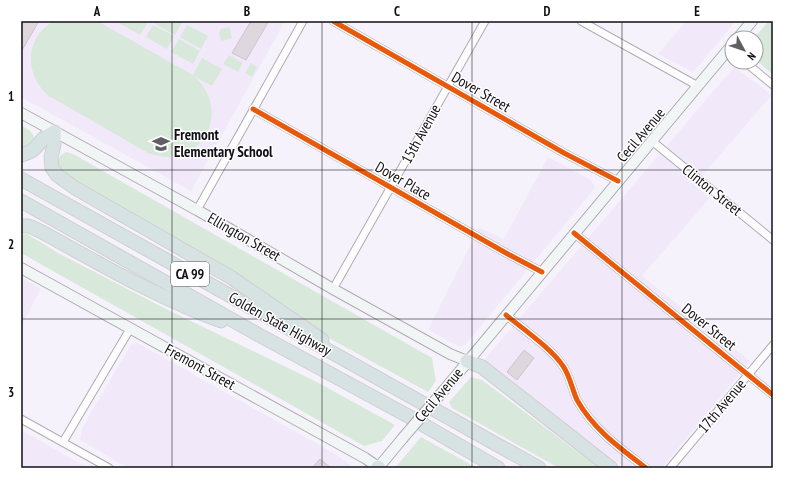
<svg xmlns="http://www.w3.org/2000/svg" width="794" height="489" font-family="'PT Sans Narrow',sans-serif">
	<style>
		.built { fill: #f1e9fa }
		.green { fill: #d8e8db }
		.building { fill: #ded8de; stroke: #cbc6cc }
		.lines { fill: none; stroke-linecap: round; stroke-linejoin: round }
		.street-casing { stroke: #afacb3; stroke-width: 9 }
		.secondary-casing { stroke: #afacb3; stroke-width: 12 }
		.highway-casing { stroke: #d1cfd3; stroke-width: 15 }
		.street { stroke: #fefdfe; stroke-width: 7 }
		.secondary { stroke: #f2f5f5; stroke-width: 10 }
		.highway { stroke: #d7e2e2; stroke-width: 13 }
		.secondary-bridge-casing { stroke: #afacb3; stroke-width: 12; stroke-linecap: butt }
		.secondary-bridge { stroke: #f2f5f5; stroke-width: 10 }
		.cycleway-casing { stroke: #fff; stroke-width: 8 }
		.cycleway { stroke: #e8590c; stroke-width: 5 }
		.grid { fill: none; stroke: #120f15; stroke-width: 1; stroke-opacity: 0.55 }
		.labels { text-anchor: middle; stroke-width: 3; stroke-linejoin: round; paint-order: stroke }
		.shield { fill: #fff; stroke: #59575b; stroke-width: 1 }
		.shield-label { font-size: 14px; font-weight: bold; fill: #120f15 }
		.street-label { font-size: 15px; fill: #120f15; stroke: #fff }
		.poi-label { font-size: 15px; font-weight: bold; fill: #120f15; stroke: #fff; text-anchor: start }
		.neatline { fill: none; stroke: #120f15; stroke-width: 1.5 }
		.grid-label { font-size: 13px; text-anchor: middle; font-weight: bold; fill: #120f15 }
	</style>
	<rect width="100%" height="100%" fill="#f6f2fb"/>
	<!-- built -->
	<g class="built">
		<path d="M21,21H285L191,191L21,97Z"/>
		<path d="M687,21H736L693,72L658,54Z"/>
		<path d="M734,67L772,95L694,185L710,198L642,276L750,361L662,468H625L483,361Z"/>
		<path d="M548,157L591,180L595,188L466,344L462,346H458L428,330L479,228L504,239Z"/>
		<path d="M21,278L41,288L21,327Z"/>
		<path d="M136,342L337,455L350,465L349,468H128L80,440L82,428L130,346Z"/>
		<path d="M21,430L88,468H21Z"/>
	</g>
	<!-- green -->
	<g class="green">
		<path d="M54,21H97L193,75L202,58L222,69L212,86L194,76C235,114 199,172 148,153L49,96C24,75 24,38 54,21Z"/>
		<path d="M120,21H146L148,22L140,35L119,23Z"/>
		<path d="M155,21H180L182,22L175,35L153,23Z"/>
		<path d="M769,21H773V75L756,60V38H754Z"/>
		<path d="M153,25L174,36L167,49L146,37Z"/>
		<path d="M187,25L208,36L201,49L180,37Z"/>
		<path d="M229,27L232,38L221,41L219,33L221,29Z"/>
		<path d="M179,39L200,51L193,64L171,52Z"/>
		<path d="M229,55L243,63L238,72L223,64Z"/>
		<path d="M251,63L257,67L252,77L245,73Z"/>
		<path d="M21,125L30,131L34,136L32,142L25,147H21Z"/>
		<path d="M66,152L73,154L432,358L436,381L428,392L314,330L71,179L60,170L57,163L60,156Z"/>
		<path d="M27,234L58,253L166,309L315,381L395,425L382,441L364,446L21,253V235Z"/>
		<path d="M471,377L482,380L599,468H559L452,408L449,402Z"/>
		<path d="M421,437L477,468H395Z"/>
	</g>
	<!-- building -->
	<g class="building">
		<path d="M21,21H39L21,52Z"/>
		<path d="M251,21H269L246,60L232,53Z"/>
		<path d="M524,350L534,358L517,380L507,372Z"/>
		<path d="M320,459L331,468H312Z"/>
	</g>
	<g class="lines">
		<!-- street casing -->
		<g class="street-casing">
			<g id="street">
				<path d="M333,21L564,153L618,181"/>
				<path d="M581,21L698,86"/>
				<path d="M745,62L773,85"/>
				<path d="M253,109L506,253L542,272"/>
				<path d="M652,141L773,240"/>
				<path d="M197,210L303,21"/>
				<path d="M574,233L773,395"/>
				<path d="M333,289L485,21"/>
				<path d="M506,315C523,329 552,349 563,366C570,376 572,389 577,400C594,430 620,448 646,468"/>
				<path d="M21,419L109,468"/>
				<path d="M63,442L130,329"/>
				<path d="M670,468L773,345"/>
			</g>
		</g>
		<!-- secondary casing -->
		<g class="secondary-casing">
			<g id="secondary">
				<path d="M738,38L752,21"/>
				<path d="M21,113L197,210L333,289L450,354L467,361"/>
				<path d="M21,268L365,458L378,467"/>
				<path d="M444,390L732,45"/>
				<path d="M378,468L402,439"/>
			</g>
		</g>
		<!-- highway casing -->
		<g class="highway-casing">
			<g id="highway">
				<path d="M54,132V145L51,157L52,168L57,175L75,188L232,278L322,340"/>
				<path d="M21,155C35,151 34,149 43,139C46,136 51,134 54,132"/>
				<path d="M21,179L539,468"/>
				<path d="M21,201L259,335L408,416L498,468"/>
				<path d="M21,226H29L42,232C100,264 158,298 221,321"/>
				<path d="M467,361L482,367L611,468"/>
				<path d="M378,467L379,468"/>
			</g>
		</g>
		<!-- street -->
		<use href="#street" class="street"/>
		<!-- secondary -->
		<use href="#secondary" class="secondary"/>
		<!-- highway -->
		<use href="#highway" class="highway"/>
		<!-- secondary-bridge casing -->
		<g class="secondary-bridge-casing">
			<path id="secondary-bridge" d="M402,439L444,390"/>
		</g>
		<!-- secondary-bridge -->
		<use href="#secondary-bridge" class="secondary-bridge"/>
		<!-- cycleway casing -->
		<g class="cycleway-casing">
			<g id="cycleway">
				<path d="M333,21L564,153L618,181"/>
				<path d="M253,109L506,253L542,272"/>
				<path d="M574,233L773,395"/>
				<path d="M506,315C523,329 552,349 563,366C570,376 572,389 577,400C594,430 620,448 646,468"/>
			</g>
		</g>
		<!-- cycleway -->
		<use href="#cycleway" class="cycleway"/>
	</g>
	<!-- grid -->
	<path class="grid" d="M172,21V468M322,21V468M472,21V468M622,21V468M21,170H773M21,319H773"/>
	<!-- icons -->
	<defs>
		<g id="school-bare" transform="scale(1.38)"><path d="M0-5L7-2L0 1L-7-2ZM-4 1L0 2.5L4 1V4Q0 6-4 4Z" fill="#625e66" stroke="#fff" stroke-width="2.5" paint-order="stroke"/></g>
	</defs>
	<g fill-rule="evenodd">
		<use href="#school-bare" x="161" y="144"/>
	</g>
	<g class="labels">
		<!-- shield labels -->
		<rect class="shield" x="171" y="262" width="38" height="24" rx="3"/>
		<g class="shield-label">
			<text x="190" y="279">CA 99</text>
		</g>
		<!-- street labels -->
		<g class="street-label">
			<text transform="translate(481 92) rotate(30)" y="5">Dover Street</text>
			<text transform="translate(421 134) rotate(-61)" y="5">15th Avenue</text>
			<text transform="translate(641 135) rotate(-50)" y="5">Cecil Avenue</text>
			<text transform="translate(403 181) rotate(30)" y="5">Dover Place</text>
			<text transform="translate(712 190) rotate(39)" y="5">Clinton Street</text>
			<text transform="translate(244 237) rotate(30)" y="5">Ellington Street</text>
			<text transform="translate(280 324) rotate(29)" y="5">Golden State Highway</text>
			<text transform="translate(709 327) rotate(39)" y="5">Dover Street</text>
			<text transform="translate(200 367) rotate(29)" y="5">Fremont Street</text>
			<text transform="translate(439 395) rotate(-50)" y="5">Cecil Avenue</text>
			<text transform="translate(722 406) rotate(-50)" y="5">17th Avenue</text>
		</g>
		<!-- poi labels -->
		<g class="poi-label">
			<text x="174" y="140">Fremont<tspan x="174" dy="17">Elementary School</tspan></text>
		</g>
	</g>
	<!-- border -->
	<rect width="794" height="489" fill="none" stroke="#ffffff" stroke-width="44"/>
	<!-- north arrow -->
	<g transform="translate(744 50) rotate(130)"><circle r="19" fill="#ffffff" stroke="#a09fa1"/>
	<path d="M0-3L7 15L0 10L-7 15Z" fill="#625e66"/>
	<text y="-6" font-size="11" font-weight="bold" text-anchor="middle" fill="#120f15">N</text>
	</g>
	<rect x="22" y="22" width="750" height="445" class="neatline"/>
	<g class="grid-label">
		<text x="97" y="16">A</text>
		<text x="247" y="16">B</text>
		<text x="397" y="16">C</text>
		<text x="547" y="16">D</text>
		<text x="697" y="16">E</text>
		<text x="11" y="101">1</text>
		<text x="11" y="249">2</text>
		<text x="11" y="397">3</text>
	</g>
</svg>
